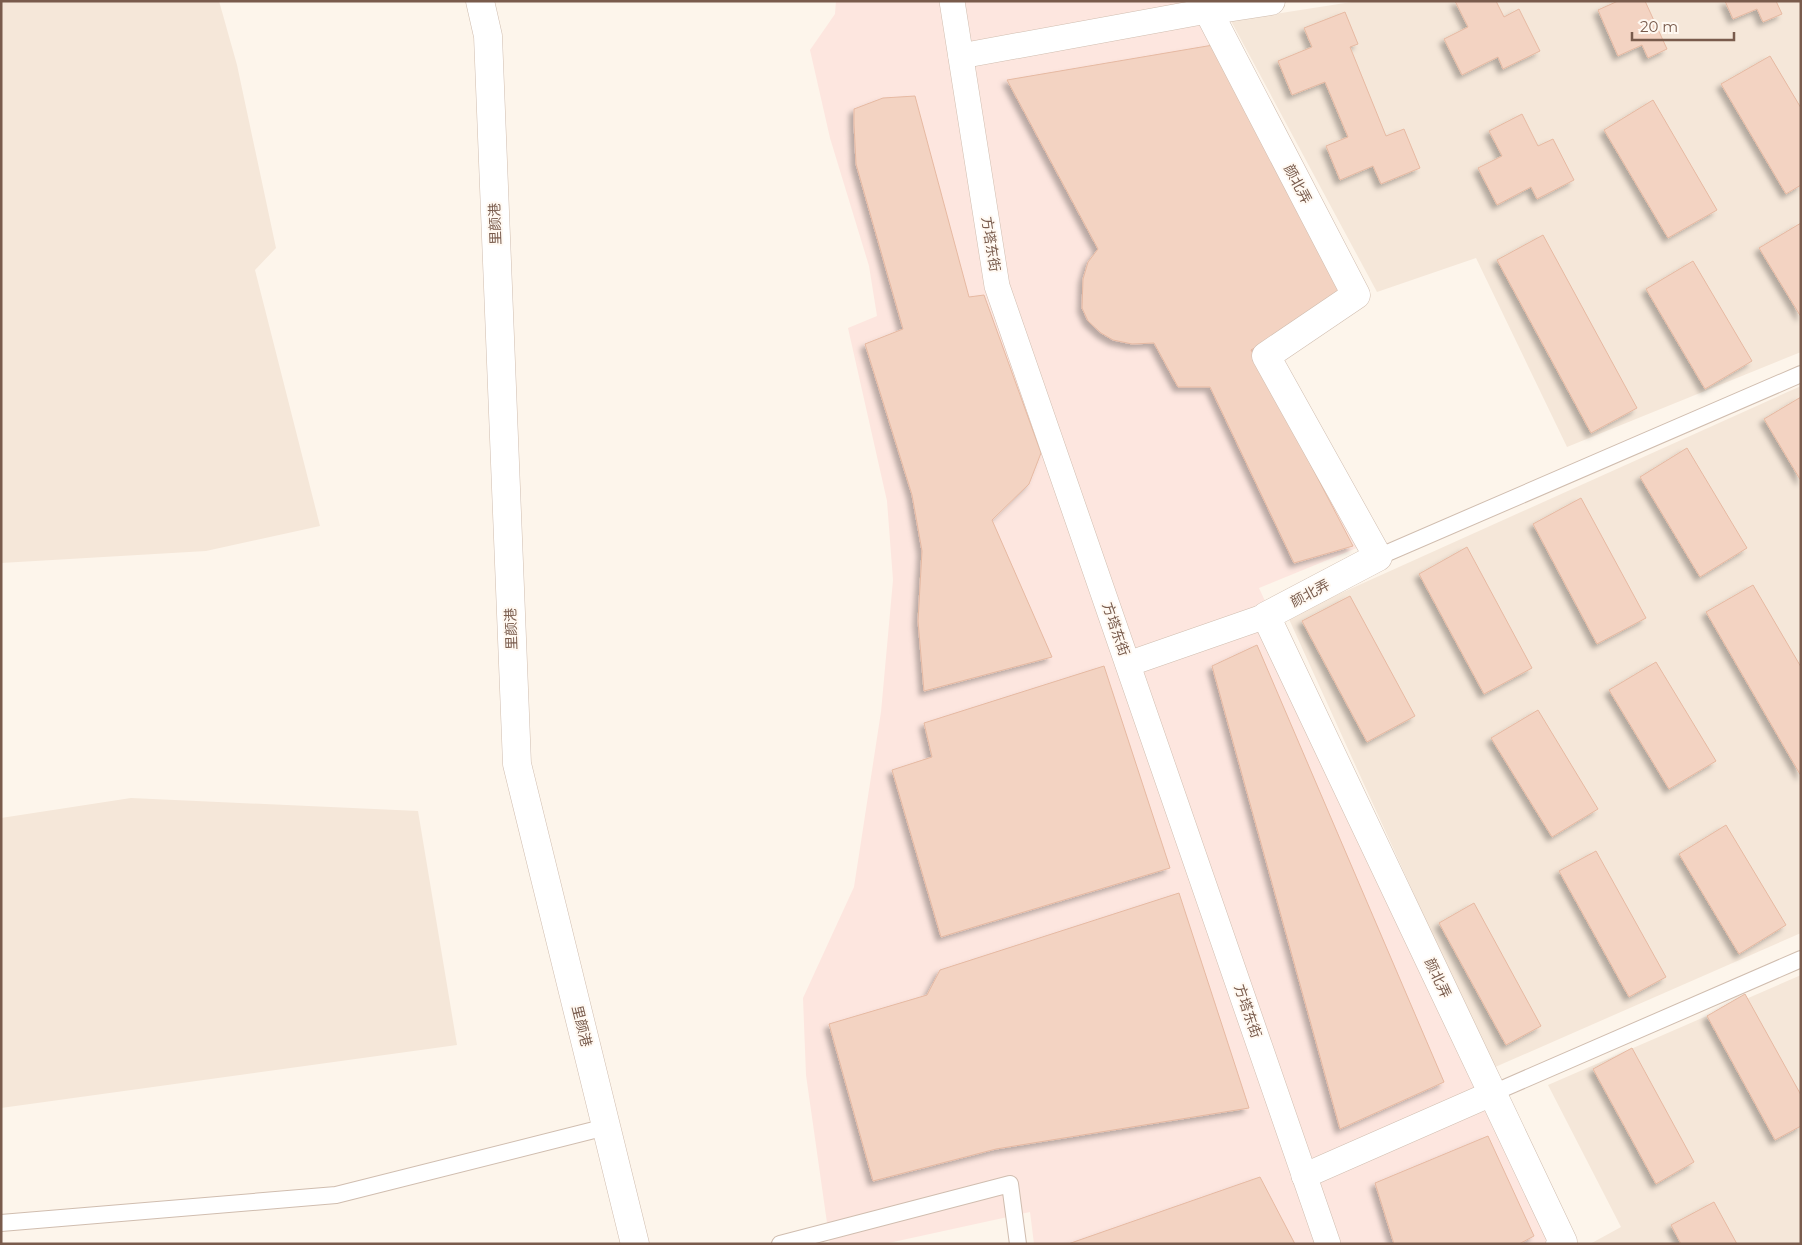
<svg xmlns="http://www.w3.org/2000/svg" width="1802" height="1245" font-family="Montserrat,'Noto Sans SC',sans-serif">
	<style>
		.residential { fill: #f5e7d9 }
		.commercial { fill: #fde6df }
		.building { fill: #f3d3c2; stroke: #e6b9a2; filter: url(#shadow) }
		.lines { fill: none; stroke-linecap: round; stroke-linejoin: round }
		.service-casing { stroke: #d0bdaf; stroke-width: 18 }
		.pedestrian-casing { stroke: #d0bdaf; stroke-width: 26 }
		.minor-casing { stroke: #d0bdaf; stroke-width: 29 }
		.service { stroke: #fff; stroke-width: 16 }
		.pedestrian { stroke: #fff; stroke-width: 25 }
		.minor { stroke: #fff; stroke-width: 28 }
		.labels { text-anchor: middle; stroke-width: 4; stroke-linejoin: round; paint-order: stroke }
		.street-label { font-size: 14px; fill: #795b4c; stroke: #fff9f2 }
	</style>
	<defs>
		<filter id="shadow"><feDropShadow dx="-4.5" dy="4.5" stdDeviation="2.5" flood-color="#0004"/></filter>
	</defs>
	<rect width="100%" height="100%" fill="#fdf5eb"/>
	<!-- residential -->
	<g class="residential">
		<path d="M1,1H219L237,65L276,248L255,270L320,526L206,551L1,563Z"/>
		<path d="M1358,1H1801V352L1567,447L1476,258L1377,292L1231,21Z"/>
		<path d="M1801,386V933L1493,1068L1288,617Z"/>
		<path d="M131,798L418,811L457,1045L1,1108V818Z"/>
		<path d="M1801,975V1244H1590L1621,1227L1548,1085Z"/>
	</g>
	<!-- commercial -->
	<path class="commercial" d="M836,1H1202L1350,295L1258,353L1364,545L1259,588L1559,1239L1550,1244H1034L1030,1212L884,1244H830L806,1075L803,998L854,887L881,712L893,580L887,501L848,328L877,316L869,266L830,138L810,50L835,14Z"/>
	<!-- building -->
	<g class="building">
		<path d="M1455,1H1496L1504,17L1519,9L1540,51L1503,69L1498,57L1462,75L1444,39L1468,27Z"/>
		<path d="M1618,1H1645L1667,49L1648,58L1642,45L1618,56L1598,10Z"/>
		<path d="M1725,1H1776L1782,14L1763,22L1757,9L1733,19Z"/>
		<path d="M1345,12L1358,44L1350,47L1386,136L1404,129L1420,168L1381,184L1373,166L1340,180L1326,146L1348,137L1325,82L1292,95L1278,61L1312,47L1304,28Z"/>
		<path d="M1219,44L1342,298L1251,350L1353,546L1294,563L1210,387H1178L1154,343L1132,344L1113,340L1101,333L1088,321L1082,308L1083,279L1088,262L1098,249L1007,80Z"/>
		<path d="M1770,56L1801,108V185L1786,194L1721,84Z"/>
		<path d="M915,96L969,297L984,295L1041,453L1029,484L992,520L1052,657L924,691L918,621L922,551L912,495L865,344L903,329L856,164L854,124V109L883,98Z"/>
		<path d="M1653,100L1717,210L1668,238L1604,130Z"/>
		<path d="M1522,114L1538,146L1553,139L1574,180L1537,199L1531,187L1497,205L1478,168L1502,156L1489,131Z"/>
		<path d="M1801,223V317L1759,248Z"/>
		<path d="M1543,235L1637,408L1591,433L1497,260Z"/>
		<path d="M1693,261L1752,361L1705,389L1646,289Z"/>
		<path d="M1801,397V481L1764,419Z"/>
		<path d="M1687,448L1747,548L1700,577L1640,477Z"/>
		<path d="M1581,498L1646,618L1597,644L1533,524Z"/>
		<path d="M1467,547L1532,668L1484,694L1419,574Z"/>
		<path d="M1753,585L1801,667V776L1706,612Z"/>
		<path d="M1350,596L1415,716L1367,742L1302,621Z"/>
		<path d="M1257,645L1444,1082L1340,1129L1212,666Z"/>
		<path d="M1656,662L1716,761L1669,789L1609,690Z"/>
		<path d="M1104,666L1170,868L941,937L892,770L932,757L924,723Z"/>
		<path d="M1538,710L1598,809L1552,837L1491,738Z"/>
		<path d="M1726,825L1786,925L1739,954L1679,854Z"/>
		<path d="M1596,851L1666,977L1629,997L1559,871Z"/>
		<path d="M1179,893L1249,1108L996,1149L873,1181L829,1024L927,995L940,970Z"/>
		<path d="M1474,903L1541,1026L1506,1045L1439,923Z"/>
		<path d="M1745,994L1801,1095V1126L1775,1140L1707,1016Z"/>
		<path d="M1632,1048L1694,1162L1656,1184L1593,1069Z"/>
		<path d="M1488,1136L1534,1236L1519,1244H1394L1375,1183Z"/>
		<path d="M1260,1177L1295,1244H1068Z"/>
		<path d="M1714,1202L1737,1244H1681L1671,1225Z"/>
	</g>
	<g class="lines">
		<!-- service casing -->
		<g class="service-casing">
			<g id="service">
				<path d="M1378,557L1801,374"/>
				<path d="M1493,1093L1801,959"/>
				<path d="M1,1223L336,1195L606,1127"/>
				<path d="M780,1244L1010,1184L1018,1244"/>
			</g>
		</g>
		<!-- pedestrian casing -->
		<g class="pedestrian-casing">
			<g id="pedestrian">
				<path d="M952,1L997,286L1328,1244"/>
				<path d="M961,56L1207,11"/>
				<path d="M1128,664L1266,616"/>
				<path d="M1304,1176L1493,1093"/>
			</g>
		</g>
		<!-- minor casing -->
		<g class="minor-casing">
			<g id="minor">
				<path d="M480,1L488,36L517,764L635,1244"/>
				<path d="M1203,1L1356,295L1266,356L1378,557L1266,616L1563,1242L1560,1244"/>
				<path d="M1207,11L1271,1"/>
			</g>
		</g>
		<!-- service -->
		<use href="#service" class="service"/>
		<!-- pedestrian -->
		<use href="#pedestrian" class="pedestrian"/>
		<!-- minor -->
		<use href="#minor" class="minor"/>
	</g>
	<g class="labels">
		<!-- street labels -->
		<g class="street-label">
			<text transform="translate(1298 184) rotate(62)" y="5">颜北弄</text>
			<text transform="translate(495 224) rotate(-92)" y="5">里颜港</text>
			<text transform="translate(991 244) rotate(81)" y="5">方塔东街</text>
			<text transform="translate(1310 593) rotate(-28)" y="5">颜北弄</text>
			<text transform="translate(511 629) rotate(-92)" y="5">里颜港</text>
			<text transform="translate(1116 629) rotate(71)" y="5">方塔东街</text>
			<text transform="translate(1438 978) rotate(65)" y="5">颜北弄</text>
			<text transform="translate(1248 1011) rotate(71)" y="5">方塔东街</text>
			<text transform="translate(582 1026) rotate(76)" y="5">里颜港</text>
		</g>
	</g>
	<!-- border -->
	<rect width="1802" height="1245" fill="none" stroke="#795b4c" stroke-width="5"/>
	<!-- scale -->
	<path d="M1632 32v8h102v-8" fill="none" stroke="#795b4c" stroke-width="2.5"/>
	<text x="1640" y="32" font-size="15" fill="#795b4c" stroke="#fff9f2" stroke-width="4" paint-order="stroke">20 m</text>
</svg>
